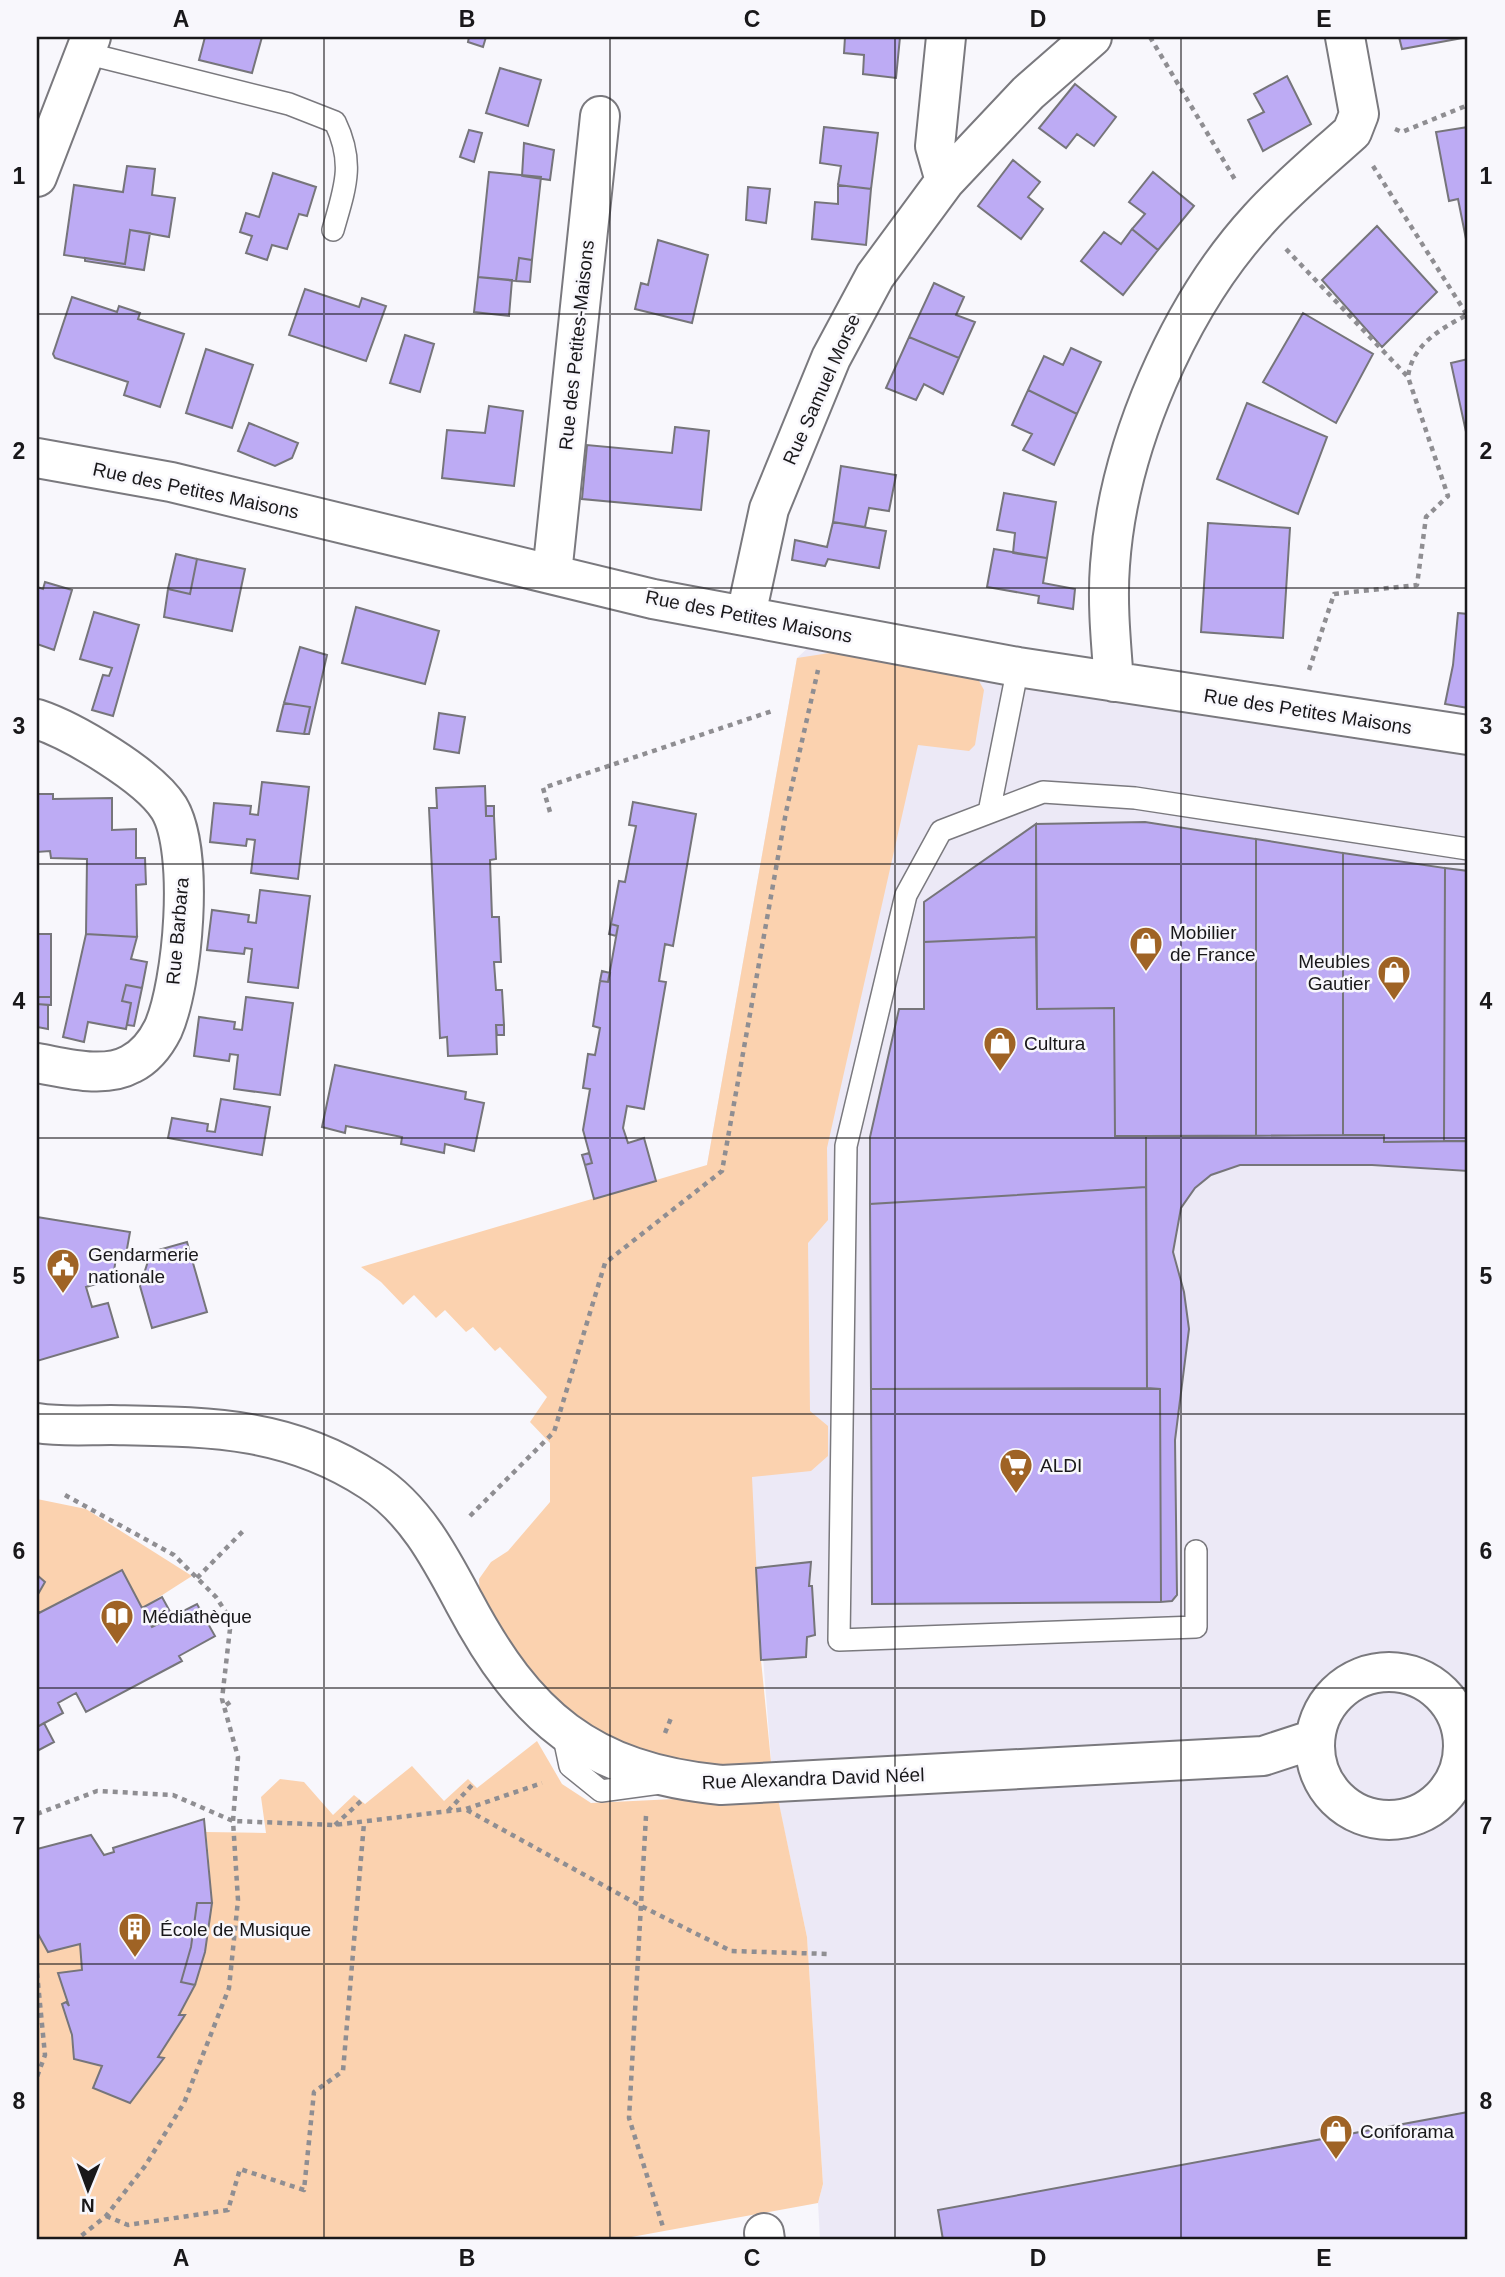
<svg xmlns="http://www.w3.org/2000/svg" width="1505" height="2277" viewBox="0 0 1505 2277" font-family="Arial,sans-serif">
<rect width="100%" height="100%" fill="#f8f7fc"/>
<path fill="#ece9f6" d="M827,630l641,105v1505h-648l-2,-37 5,-19 -16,-247 -35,-165 -16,-204 -49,-403 90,-507z"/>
<path fill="#fbd2af" d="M836,652l134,24 9,5 5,9 -9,55 -6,6 -51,-6 -91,403 1,72 -20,23 2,168 18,15v30l-17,15 -59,6 9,183 11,112 -62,2 -98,-30 -49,-31 -47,-47 -36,-62 -1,-25 12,-17 17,-11 42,-49v-59l-20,-21 17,-25 -47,-50 -5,4 -22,-24 -7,5 -21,-22 -9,8 -22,-23 -11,10 -22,-23 -20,-15 346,-102 90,-507z
M37,1499l49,10 106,67 -50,32 -103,5 -2,-17 8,-14 -8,-7z
M537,1741l25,43 29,19 186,-9 30,143 16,247 -5,19 -203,37h-578v-308l11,20 32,-8 2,26 -24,3 11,33 -3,-3 8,55 28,8 -8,22 36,15 34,-44 -6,-2 27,-41 -6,-1c35,-58 35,-118 27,-183l60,1 -5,-36 19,-18 24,3 29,33 21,-20 11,9 47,-38 32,35 24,-22 9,9z"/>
<path fill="#bdabf4" stroke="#76757a" stroke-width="2" d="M205,37h57l-10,36 -53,-13z
M469,37h17l-3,10 -15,-5z
M845,37h55l-4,41 -33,-4 1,-19 -20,-2z
M1399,37h69l-66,12z
M500,68l41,12 -13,46 -42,-13z
M1287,76l24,48 -48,27 -15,-31 16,-8 -10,-18z
M1075,84l41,33 -22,29 -17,-12 -11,14 -27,-20z
M824,127l54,6 -7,56 -33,-4 3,-19 -21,-3z
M1468,127v122l-10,-50 -9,2 -13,-69z
M469,130l13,3 -8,29 -14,-5z
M524,143l30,7 -4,30 -28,-4z
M1013,160l27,22 -12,15 15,12 -22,30 -43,-33z
M127,166l28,3 -3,26 23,3 -6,39 -39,-7 -5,34 -61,-9 10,-70 49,7z
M489,172l52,5 -9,83 -13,-2 -3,23 -38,-4z
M1153,172l41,34 -36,44 -26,-21 13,-15 -16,-12z
M273,173l43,14 -9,29 -8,-2 -12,35 -15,-4 -5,15 -21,-7 6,-17 -12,-4 6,-19 13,4z
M838,185l33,4 -5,56 -54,-6 3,-37 23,2z
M748,187l22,2 -4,34 -20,-3z
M1377,226l60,66 -55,55 -60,-67z
M1132,229l26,21 -35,45 -42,-34 23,-29 17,12z
M130,230l20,3 -6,37 -59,-9v-3l40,6z
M658,240l50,15 -16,68 -57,-14 6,-26 7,2z
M519,258l13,2 -2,22 -14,-1z
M478,277l34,3 -3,36 -35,-4z
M934,283l30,14 -8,18 19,7 -16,36 -50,-21z
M305,289l54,18 3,-9 24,8 -20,55 -77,-26z
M72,297l45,15 2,-6 21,7 -2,6 46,15 -24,73 -36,-12 4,-13 -73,-24 -2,-4z
M1303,313l70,41 -37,69 -73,-41z
M405,335l29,9 -14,48 -30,-9z
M909,337l50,21 -16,36 -19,-10 -8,16 -30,-12z
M1071,348l30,14 -24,52 -49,-24 16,-34 19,9z
M206,349l47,16 -21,63 -46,-15z
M1468,359v82l-17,-78z
M1028,390l49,24 -23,51 -31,-15 9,-16 -20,-9z
M1247,403l80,34 -29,77 -81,-35z
M489,406l34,5 -9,75 -72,-8 5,-48 38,3z
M249,423l49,20 -6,15 -17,8 -37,-15z
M675,427l34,4 -8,79 -119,-11 5,-54 85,8z
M841,466l55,9 -7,36 -20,-3 -4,19 -32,-5z
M1004,493l52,9 -9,56 -34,-5 2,-20 -18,-3z
M833,522l53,9 -7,37 -51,-9 -3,7 -33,-6 3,-20 32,7z
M1208,523l82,5 -7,110 -82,-6z
M994,549l53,9 -4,25 32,6 -2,20 -35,-6 1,-7 -52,-9z
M176,554l21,5 -7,35 -22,-5z
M197,559l48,10 -13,62 -68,-14 4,-28 22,5z
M45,582l27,8 -18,60 -17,-6v-57l6,2z
M356,607l83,24 -14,53 -83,-21z
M94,612l45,13 -26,91 -21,-6 11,-35 6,1 3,-8 -32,-9z
M1458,613l10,1v94l-23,-4 8,-39z
M300,647l27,8 -18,79h-5l6,-27 -26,-4z
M284,703l26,4 -6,27 -27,-3z
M439,713l26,4 -6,36 -25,-4z
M262,782l47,5 -11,92 -47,-6 4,-33 -8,-1 -1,7 -36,-4 4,-39 37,3 -1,8 8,1z
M485,786l1,30h8l2,43 -6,1 2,57h7l2,45h-7l2,28h6l2,35h-8l1,29 -49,2 -1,-19 -7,1 -11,-230h8l-1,-20z
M37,794h16v5l59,-1v32l24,-1v29h9l1,26 -10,1 1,52 -51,-3 1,-75 -36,-1 -1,-7 -13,1z
M633,802l63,12 -23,132 -8,-2 -6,37 7,1 -22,127 -17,-3 -4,22 5,15 16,-5 12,43 -62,18 -9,-34 7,-2 -9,-33 7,-41 -7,-1 5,-34 7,1 5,-27 -7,-2 7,-45 8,1 10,-56 -7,-2 8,-43 6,1 11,-56 -7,-1z
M486,806h8v10h-8z
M1145,822l111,17v297h-141l-1,-128 -77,1 -1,-185z
M1036,824v113l-112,5v-40z
M1256,839l87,14v282l-87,1z
M1343,853l102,15 -1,273 -60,1v-7h-41z
M1445,868l23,3v270h-24z
M260,890l50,6 -12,92 -50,-6 4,-33 -7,-1 -1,6 -37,-4 5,-40 37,5 -1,7 8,1z
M611,924l7,2 -2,10 -7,-2z
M37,934h14v63h-14z
M86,934l51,3 -6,22 16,3 -5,26 -16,-3 -4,16 9,2 -5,26 -38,-7 -4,20 -21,-5z
M1036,937l1,72 77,-1 1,128h31v51l-276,17v-67l29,-128h25v-67z
M602,971l8,2 -2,9 -8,-1z
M126,985l16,3 -8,38 -7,-1 4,-22 -9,-2z
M37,997h14v8l-14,-1z
M246,997l47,6 -13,92 -46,-6 4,-34 -8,-1 -1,7 -35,-5 5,-39 36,5 -1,7 8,1z
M37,1004l11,1v24l-11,-2z
M496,1025h8v10h-7z
M335,1065l131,27 -1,7 19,4 -10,48 -29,-7 -1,9 -43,-9 1,-7 -56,-11 -1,7 -23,-6z
M221,1099l49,8 -8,48 -94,-17 4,-20 36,6 -1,7 8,1z
M1384,1135v7l84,-1v30l-96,-6h-132l-29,10 -16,13 -14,20 -8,44 11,40 5,37 -14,111 2,155 -5,6 -11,1 -1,-213 -13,-1 -1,-252z
M589,1153l3,10 -7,2 -3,-10z
M1146,1187l1,201 -276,1 -1,-185z
M37,1217l93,15 -5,28 -9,-3 -3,22 -27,8 6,20 16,-4 10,34 -81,24z
M187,1242l20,70 -55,16 -12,-42 11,-34z
M871,1389h289l1,213 -289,2z
M811,1562l-2,24h3l3,49 -8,2 -1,20 -45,3 -5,-92z
M122,1570l30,57 45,-23 18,32 -36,20 3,5 -96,51 -10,-19 -18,10 5,10 -26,14v-119l2,5z
M37,1575l8,7 -8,14z
M162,1597l11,20 -21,10 -10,-19z
M44,1723l10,19 -17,9v-24z
M204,1819l8,84h-15l-6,44 -10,35 14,3 -16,30h6l-27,42 6,1 -34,45 -37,-15 9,-22 -28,-7 -2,-24 -10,-31 4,-2 3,4 -11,-33 24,-3 -2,-26 -32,8 -11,-20v-83l54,-14 13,20 10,-3 -1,-4z
M197,1903h15l-7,49 -10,33 -14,-3 10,-35z
M1468,2112v128h-525l-5,-30z"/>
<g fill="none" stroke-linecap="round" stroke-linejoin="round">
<defs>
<path id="lane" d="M85,53l204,51 46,18c20,41 10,66 -2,108
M989,812l29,-145
M1196,1551v76l-357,13 7,-494 60,-251 35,-64 102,-39 92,6 333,51
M563,1733l7,33 31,25 59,-8"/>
<path id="street" d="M37,177l54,-140
M945,181l-10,-35 11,-109
M37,458l134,24 482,117 365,68 450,68
M552,574l48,-458
M746,615l23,-106 62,-151 44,-82 70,-95 83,-88 64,-56
M1114,682c-3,-39 -7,-79 -4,-117 8,-118 69,-259 149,-346 28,-31 62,-59 93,-87l7,-18 -14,-77
M37,719c36,12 112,57 132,89 26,43 14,176 -6,221 -7,14 -18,28 -32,35 -27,15 -65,4 -94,-1
M37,1423c24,4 49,2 74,2 96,2 176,1 260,56 44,28 69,76 93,121 61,115 124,170 257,183l542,-29 52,-17
M1315 1746a74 74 0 1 1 148 0a74 74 0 1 1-148 0Z
M764,2233l1,7"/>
</defs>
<use href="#lane" stroke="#7a797e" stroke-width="24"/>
<use href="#street" stroke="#7a797e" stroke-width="42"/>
<path stroke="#8f8e92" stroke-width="4.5" stroke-dasharray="5 5" stroke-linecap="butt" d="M1150,37l87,146
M1395,129l7,3 66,-27
M1373,166l94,149
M1286,249l122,128
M1309,670l25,-76 83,-9 9,-68 22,-21 -40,-119c4,-32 32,-48 59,-62
M550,812l-7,-24 232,-78
M65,1495l109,60 42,42 15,23 -9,79 16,58 -5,64 5,79 -9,88 -45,115 -39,63 -39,50 -30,24
M470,1516l84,-84 51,-169 117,-92 64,-359 32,-142
M197,1578l48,-49
M226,1705l7,-5
M665,1733l6,-15
M467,1810l172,95 92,46 98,3
M448,1811l25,-27
M37,1814l60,-23 76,4 60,26 101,4 132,-16 76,-26
M646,1816l-17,302 34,109
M335,1825l26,-24
M37,1973l8,82 -8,22
M106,2216l22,9 100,-15 12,-41 64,21 10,-98 29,-21 21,-248"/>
<use href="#lane" stroke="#fff" stroke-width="21"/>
<use href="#street" stroke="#fff" stroke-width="38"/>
</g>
<path fill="none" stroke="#19181a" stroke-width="2" stroke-opacity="0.55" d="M324,37v2203M610,37v2203M895,37v2203M1181,37v2203M37,314h1431M37,588h1431M37,864h1431M37,1138h1431M37,1414h1431M37,1688h1431M37,1964h1431"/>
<defs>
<symbol id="shop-pin" viewBox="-11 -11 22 30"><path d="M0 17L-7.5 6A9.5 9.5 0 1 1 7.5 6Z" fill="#9f6325" stroke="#f8f7fc"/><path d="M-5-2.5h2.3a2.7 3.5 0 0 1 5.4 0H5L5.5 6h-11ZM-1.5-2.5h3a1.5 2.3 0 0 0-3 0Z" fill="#fff"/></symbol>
<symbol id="civic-pin" viewBox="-11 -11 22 30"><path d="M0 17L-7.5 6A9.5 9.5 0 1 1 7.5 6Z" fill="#9f6325" stroke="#f8f7fc"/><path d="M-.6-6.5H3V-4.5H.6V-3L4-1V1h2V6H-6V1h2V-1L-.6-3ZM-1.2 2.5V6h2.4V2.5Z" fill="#fff"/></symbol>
<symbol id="supermarket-pin" viewBox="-11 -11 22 30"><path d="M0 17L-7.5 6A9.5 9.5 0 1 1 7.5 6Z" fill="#9f6325" stroke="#f8f7fc"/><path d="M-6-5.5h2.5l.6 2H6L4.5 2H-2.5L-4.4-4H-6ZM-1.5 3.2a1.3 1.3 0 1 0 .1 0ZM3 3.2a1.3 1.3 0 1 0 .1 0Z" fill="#fff"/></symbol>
<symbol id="library-pin" viewBox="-11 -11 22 30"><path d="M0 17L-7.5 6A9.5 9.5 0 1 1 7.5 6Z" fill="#9f6325" stroke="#f8f7fc"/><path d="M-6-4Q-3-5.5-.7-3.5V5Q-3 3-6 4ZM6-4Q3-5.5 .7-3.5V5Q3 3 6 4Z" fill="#fff"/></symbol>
<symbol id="building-pin" viewBox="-11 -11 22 30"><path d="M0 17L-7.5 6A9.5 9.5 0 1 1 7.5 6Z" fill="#9f6325" stroke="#f8f7fc"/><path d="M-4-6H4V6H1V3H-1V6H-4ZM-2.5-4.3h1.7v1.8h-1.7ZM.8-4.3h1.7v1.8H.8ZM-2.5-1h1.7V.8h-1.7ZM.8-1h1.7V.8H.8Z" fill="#fff"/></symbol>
</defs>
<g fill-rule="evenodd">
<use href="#shop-pin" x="1127" y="924" width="38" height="52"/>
<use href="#shop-pin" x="1375" y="953" width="38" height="52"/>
<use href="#shop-pin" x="981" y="1024" width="38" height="52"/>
<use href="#civic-pin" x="44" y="1246" width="38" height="52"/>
<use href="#supermarket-pin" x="997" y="1446" width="38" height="52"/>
<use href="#library-pin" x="98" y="1597" width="38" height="52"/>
<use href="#building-pin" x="116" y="1910" width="38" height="52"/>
<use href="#shop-pin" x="1317" y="2112" width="38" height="52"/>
</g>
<g text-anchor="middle" stroke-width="5" stroke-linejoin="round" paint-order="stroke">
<g font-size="19" fill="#19181a" stroke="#f8f7fc">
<text transform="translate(576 345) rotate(-84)" y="7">Rue des Petites-Maisons</text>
<text transform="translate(821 389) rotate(-66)" y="7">Rue Samuel Morse</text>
<text transform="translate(196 490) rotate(12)" y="7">Rue des Petites Maisons</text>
<text transform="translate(749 616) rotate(11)" y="7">Rue des Petites Maisons</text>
<text transform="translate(1308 711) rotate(9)" y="7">Rue des Petites Maisons</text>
<text transform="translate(177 931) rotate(-85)" y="7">Rue Barbara</text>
<text transform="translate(813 1778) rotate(-2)" y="7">Rue Alexandra David Néel</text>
</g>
<g font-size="19" fill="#19181a" stroke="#f8f7fc" text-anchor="start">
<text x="1170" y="939">Mobilier<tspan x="1170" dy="22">de France</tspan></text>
<text x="1370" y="968" text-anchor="end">Meubles<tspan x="1370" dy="22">Gautier</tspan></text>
<text x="1024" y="1050">Cultura</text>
<text x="88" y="1261">Gendarmerie<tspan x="88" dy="22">nationale</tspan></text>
<text x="1040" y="1472">ALDI</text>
<text x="142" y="1623">Médiathèque</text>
<text x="160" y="1936">École de Musique</text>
<text x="1360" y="2138">Conforama</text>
</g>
</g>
<rect width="1505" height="2277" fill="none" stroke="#f8f7fc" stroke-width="77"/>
<g transform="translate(88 2189) rotate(181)" stroke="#f8f7fc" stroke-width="5" paint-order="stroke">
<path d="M0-5L12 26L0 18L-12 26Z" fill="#19181a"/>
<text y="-10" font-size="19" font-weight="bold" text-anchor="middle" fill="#19181a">N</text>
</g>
<rect x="38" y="38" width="1428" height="2200" fill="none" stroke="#19181a" stroke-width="2.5"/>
<g font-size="23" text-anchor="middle" font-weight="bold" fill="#19181a">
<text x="181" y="27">A</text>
<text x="467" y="27">B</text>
<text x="752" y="27">C</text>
<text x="1038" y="27">D</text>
<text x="1324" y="27">E</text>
<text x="19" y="184">1</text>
<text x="1486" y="184">1</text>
<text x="19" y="459">2</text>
<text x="1486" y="459">2</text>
<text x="19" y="734">3</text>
<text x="1486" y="734">3</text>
<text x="19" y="1009">4</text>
<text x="1486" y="1009">4</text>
<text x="19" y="1284">5</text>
<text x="1486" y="1284">5</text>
<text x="19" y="1559">6</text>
<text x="1486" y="1559">6</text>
<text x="19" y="1834">7</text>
<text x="1486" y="1834">7</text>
<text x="19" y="2109">8</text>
<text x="1486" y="2109">8</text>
<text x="181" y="2266">A</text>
<text x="467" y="2266">B</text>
<text x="752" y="2266">C</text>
<text x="1038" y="2266">D</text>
<text x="1324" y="2266">E</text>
</g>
</svg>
